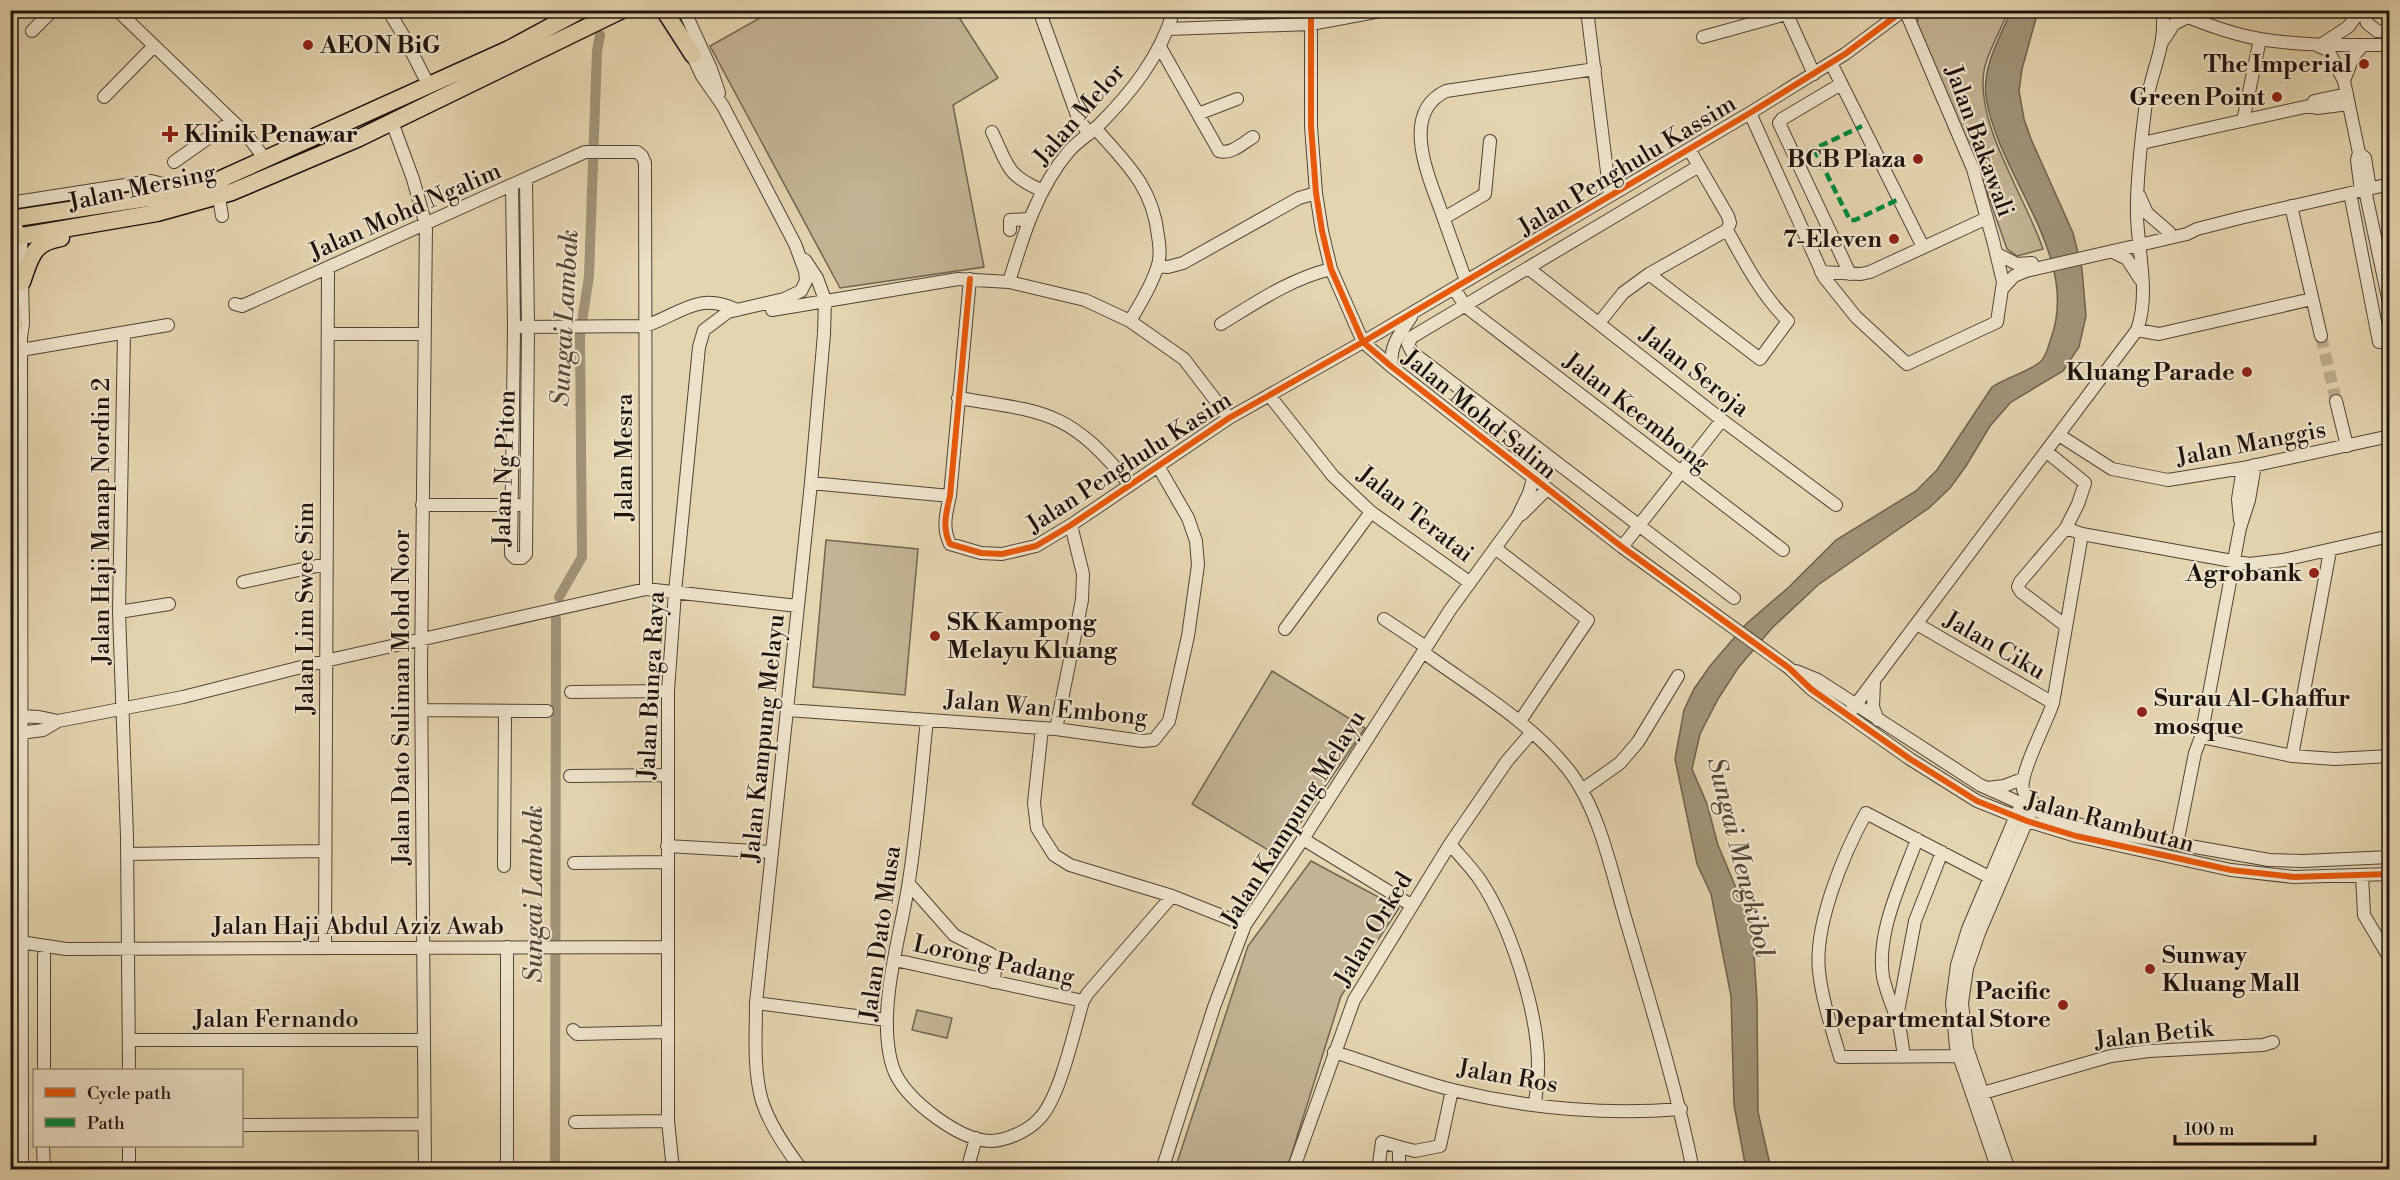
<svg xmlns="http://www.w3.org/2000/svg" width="2400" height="1180" viewBox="0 0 2400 1180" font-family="'Libre Bodoni',serif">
<rect width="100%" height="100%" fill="#e4d4af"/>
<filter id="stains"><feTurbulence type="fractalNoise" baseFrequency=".00333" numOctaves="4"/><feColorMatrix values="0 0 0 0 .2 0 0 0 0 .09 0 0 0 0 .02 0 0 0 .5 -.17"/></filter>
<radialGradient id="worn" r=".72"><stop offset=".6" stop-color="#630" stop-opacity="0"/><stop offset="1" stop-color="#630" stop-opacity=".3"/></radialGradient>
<path fill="#c3b394" stroke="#716451" stroke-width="1.5" d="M772,11h183l43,67 -45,27 31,162 -144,21 -130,-242z
M1919,11h89c-6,18 -21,41 -24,60 -9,53 42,127 59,178l-26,7 -10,-7 -27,-77 -63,-148z
M826,540l92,9 -13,146 -92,-8z
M1272,671l93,57 -87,128 -86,-52z
M1311,861l88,47 -58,88 -54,173h-112l73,-223z
M917,1010l35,8 -5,20 -35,-8z"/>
<path fill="#a19378" stroke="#6d604e" stroke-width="1.5" d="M2011,11h27l-16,58 -3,22 5,28 7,20 42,94 9,36 4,47 -7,31 -16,24 -52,31 -21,24 -24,40 -16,22 -21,20 -111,77 -46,43 -34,40 -20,31 -18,35 -8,35 15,35 11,41 21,50 14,45 4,60 1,112 13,57h-25l-12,-64 -3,-109 -20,-102 -14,-30 -22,-105 9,-49 10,-21 16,-23 36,-42 43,-37 47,-47 80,-49 21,-21 55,-83c15,-10 36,-15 48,-25 6,-5 8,-14 10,-21 33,-83 -52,-164 -64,-244 -4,-31 14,-59 25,-86z"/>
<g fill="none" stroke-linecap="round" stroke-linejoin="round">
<path stroke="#a19378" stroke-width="10" d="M559,597l23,-40 -2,-222 9,-59 8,-225 3,-16
M555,1170l1,-551"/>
<path stroke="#bdae8f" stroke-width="12" stroke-dasharray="12 6" stroke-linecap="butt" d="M2321,336l15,65"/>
<defs>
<path id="minor" d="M117,10l129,124 19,25
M388,10l15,25 26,51
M684,10l27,59 8,24
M1039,10l39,108 11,16
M1311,10v116l5,67 6,38 9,38 32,73 29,25 230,180 167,121 22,21 99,70 67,42 50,20 49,15 155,34 63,7 96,-3
M1587,10l23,186
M1785,10l29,64
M2171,10c28,12 59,24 89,29 42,7 86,6 130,6
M2363,10l4,13 10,8 13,1
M1168,29l143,-5 75,-14
M32,31l21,-21
M1703,37l83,-23
M2163,41l11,-17 14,-7
M2322,44l26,-17 13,-17
M2318,46l10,4 16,31 15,72 -2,7 4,31
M1160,47l59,104c12,4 24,-8 34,-14
M1831,63l92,184
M2344,81l9,-24 10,-12
M1841,84l-59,35 -3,4 71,151
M104,97l50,-51
M2314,101l33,-7
M1750,113l74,164 32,40 51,47 90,-42 6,-40 -10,-42 -20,-71 -68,-159
M1198,114l39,-15
M2243,121l17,-82
M392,122l21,57 13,46 -5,444 4,501
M1095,128c31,35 58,59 63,108 2,11 3,22 -1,32 -6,19 -17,36 -27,53
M992,132c16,33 14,43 49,58
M2142,143l167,-37 8,2 32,-4
M2360,154l5,4 5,31
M174,162l58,-41
M1699,166l-287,171 -4,7 4,8 322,246
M512,186l2,141 -3,227 4,4h7l4,-4 2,-227 -2,-148
M2365,190l25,117
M2350,193l29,149 11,-1
M2139,195l8,18 22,19
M219,197l3,19
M10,203l141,-22 32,8
M2291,206l30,130
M1444,218l41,-24 5,-53
M11,219l10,17 2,88 -2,13 1,833
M1010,230v-10l19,-1
M2113,252l14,7 13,20
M1997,254l20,10 15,-1
M1158,266l10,1 15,-4 116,-65 17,-5
M1528,268l194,152 114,85
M1821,272l40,2 9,-2 117,-54
M1649,274l111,85 28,-38c-27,-27 -43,-58 -61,-91
M10,276l3,35
M970,279l-20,217c-4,17 -8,32 0,48l31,9 21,1 34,-8 35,-21 158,-107 134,-76 387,-229 95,-59 59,-44
M1466,281c-8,-23 -17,-47 -25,-70 -13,-36 -41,-98 5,-120l149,-22
M1009,282c14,-46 28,-93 60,-131 8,-9 19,-16 28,-24 34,-34 63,-70 77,-117
M1454,288l11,18 318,244
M2003,288l11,-12 12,-5 161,-37 10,-5 43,-11 150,-34
M235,304l7,2 343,-154h52l5,4 3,7 1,426
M772,310l186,-31 51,3 76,18 45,21 54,38 45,59
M1599,323l24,-30 26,-19 78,-44 3,-7 -2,-7 -39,-67
M1221,324c36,-22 69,-45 110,-55
M521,327l124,-1c36,-12 53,-35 92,-16
M2137,330l22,4 153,-35
M124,333l-5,279 8,225 2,233
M328,334h96
M21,350l147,-25
M1392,367c-3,-22 8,-33 19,-50
M1269,395l64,81 38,36 98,70
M958,398c89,14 112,13 172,87
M2336,401l11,45
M2059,435l53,34 56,11 75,-12 147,-32
M2047,452l38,31 -7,21 -12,24
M811,483l139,13
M422,505h97
M1522,514l24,-24
M2240,520l-2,-21 5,-31
M1622,547l100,-127
M1495,548l93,72 -68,101
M243,582l83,-18
M119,612l50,-8
M1384,619l42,28
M1917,624l136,79
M2066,626l-45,-34 -3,-5 2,-5 46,-54 16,6 167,30 34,-4 107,-24
M1285,629l86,-117
M1423,652c49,36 105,68 144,116 33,41 45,106 60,156 24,82 49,162 66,246
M1796,671l22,9 162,105 69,31 50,14 170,30 34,1 87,-4
M1874,682l-1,25 5,13
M571,692l97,-1
M421,710l126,1
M787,710l269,19 86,12 12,-1 15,-19 19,-85 10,-71 -2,-24 -8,-23 -30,-52
M1848,715l289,-385c13,-36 1,-77 0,-114 -1,-32 4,-74 8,-106 4,-34 23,-65 17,-100
M20,716l19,1 19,4
M927,720c-6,55 -10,112 -19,167 -8,49 -26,108 -20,157 1,9 4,23 8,31 14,27 63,65 94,66 16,0 38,-10 49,-22 21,-21 35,-88 44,-118l5,-8 84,-97
M1042,728l-8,75 3,25 17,27 16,10 102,31 73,29
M1056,729l26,-129 1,-26 -12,-49
M20,733l23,-3 15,-9 125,-24 142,-36 321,-72 152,17
M2201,737l91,19 43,3 55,-3
M2292,756l38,-205
M570,776l97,-1
M1987,788l17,-2 18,-7
M1582,790l38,-27 18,-21 40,-66
M2042,810c-6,-6 -17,-12 -19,-21 -4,-15 24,-67 30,-86l29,-169
M1303,839l108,66
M1450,844c10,12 21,23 30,36 30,45 59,133 58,188 0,12 -2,25 -3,37
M2177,844l18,-91 6,-16 39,-209 9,-28 6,-35
M667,846l105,6
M127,854l198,-3
M574,863l93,-1
M504,866l1,-155
M2362,875l2,40 26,44
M909,884l45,51 37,19 6,7 -4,21
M20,942l46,7 601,-2
M325,947l3,-679
M507,947v223
M44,955v115
M895,960l188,41
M756,1003l131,17
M1897,1017l18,-96 27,-69
M573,1030l4,4 90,-2
M129,1040h294
M1334,1052c39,12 79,28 119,38 73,18 152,25 228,19
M1970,1056l-130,1c-8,-28 -18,-57 -21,-86 -5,-47 25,-118 47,-158l123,64
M1904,1057c-2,-13 -3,-29 -8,-41 -5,-13 -10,-25 -13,-39 -7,-45 19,-96 34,-138
M1976,1095l135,-39 38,-5 114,-6 10,-3
M575,1122l93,-1
M242,1125l182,-1
M43,1146l1,24
M129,1146v24
M673,1170l-5,-49v-430l7,-99 24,-245 5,-17 24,-18 56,-13 17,-8 5,-10 -1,-10 -10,-27 -72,-138 -21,-30 -12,-26
M802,1170c-16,-21 -32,-44 -40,-69 -9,-32 -6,-66 -6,-98l55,-520 13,-149 1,-34 -8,-22 -12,-18
M967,1170l9,-32
M1162,1170l52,-163 31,-82 58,-86 147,-229 67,-92 12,-25 4,-14
M1293,1170l61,-170 96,-156 57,-83 25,-29
M1378,1170l4,-28 17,5
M1399,1170v-23l16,4 25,-5 12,-56
M1998,1170l-42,-123 -4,-44 5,-38 11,-36 50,-118
M2009,1170l-42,-122 -5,-45 5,-35 12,-35 50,-117"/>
<path id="highway" d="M664,10l29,45
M10,219l158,-24 44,-12 297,-134 72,-39
M10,238l147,-25 75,-21 125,-53 265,-129
M22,282c9,-25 10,-39 39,-44
M10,303l5,21"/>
</defs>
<use href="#minor" stroke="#504436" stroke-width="14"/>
<use href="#highway" stroke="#1f140e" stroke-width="19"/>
<use href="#minor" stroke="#ede3cb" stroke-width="12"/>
<use href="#highway" stroke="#e4d4af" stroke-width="16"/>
<path stroke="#00873e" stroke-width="4.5" stroke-dasharray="9 4.5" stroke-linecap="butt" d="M1814,149l36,71h5l44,-21
M1795,158l67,-32"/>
<defs>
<path id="cycleway" d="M1311,10v116l5,67 6,38 9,38 32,73 29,25 230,180 167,121 22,21 99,70 67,42 50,20 49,15 155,34 63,7 96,-3
M970,279l-20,217c-4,17 -8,32 0,48l31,9 21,1 34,-8 35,-21 158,-107 134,-76 387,-229 95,-59 59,-44"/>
</defs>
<use href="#cycleway" stroke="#ede3cb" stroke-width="10"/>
<use href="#cycleway" stroke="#e8590c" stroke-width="6"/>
</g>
<g fill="#8f2418" stroke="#ede3cb" stroke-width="2">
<circle cx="308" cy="45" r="6"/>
<circle cx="2364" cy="64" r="6"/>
<circle cx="2277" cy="97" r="6"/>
<path d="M167 125h6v6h6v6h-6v6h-6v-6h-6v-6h6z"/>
<circle cx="1918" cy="159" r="6"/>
<circle cx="1894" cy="239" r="6"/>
<circle cx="2247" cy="372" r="6"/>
<circle cx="2314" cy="573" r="6"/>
<circle cx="935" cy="636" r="6"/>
<circle cx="2142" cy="712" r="6"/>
<circle cx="2150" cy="969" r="6"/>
<circle cx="2063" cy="1005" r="6"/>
</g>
<g text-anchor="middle" stroke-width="4.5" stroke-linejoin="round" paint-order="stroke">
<g font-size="24" font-weight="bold" fill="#1f140e" stroke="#ede3cb" text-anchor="end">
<text x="320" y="53" text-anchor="start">AEON BiG</text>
<text x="2352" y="72">The Imperial</text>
<text x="2265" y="105">Green Point</text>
<text x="184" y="142" text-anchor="start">Klinik Penawar</text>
<text x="1906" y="167">BCB Plaza</text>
<text x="1882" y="247">7-Eleven</text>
<text x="2235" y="380">Kluang Parade</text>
<text x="2302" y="581">Agrobank</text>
<text x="947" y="630" text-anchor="start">SK Kampong<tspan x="947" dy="28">Melayu Kluang</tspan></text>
<text x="2154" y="706" text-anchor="start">Surau Al-Ghaffur<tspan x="2154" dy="28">mosque</tspan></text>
<text x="2162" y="963" text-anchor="start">Sunway<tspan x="2162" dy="28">Kluang Mall</tspan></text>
<text x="2051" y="999">Pacific<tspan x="2051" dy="28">Departmental Store</tspan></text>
</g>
<g font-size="24" fill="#1f140e" stroke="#ede3cb">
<text transform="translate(1079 114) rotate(-49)" y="8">Jalan Melor</text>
<text transform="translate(1980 141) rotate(70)" y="8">Jalan Bakawali</text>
<text transform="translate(1627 165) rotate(-31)" y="8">Jalan Penghulu Kassim</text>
<text transform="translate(142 187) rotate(-12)" y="8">Jalan Mersing</text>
<text transform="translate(405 211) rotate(-24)" y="8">Jalan Mohd Ngalim</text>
<text transform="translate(1695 371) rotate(38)" y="8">Jalan Seroja</text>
<text transform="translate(1637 412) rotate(38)" y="8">Jalan Keembong</text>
<text transform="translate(1480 414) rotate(39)" y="8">Jalan Mohd Salim</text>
<text transform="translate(2251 443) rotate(-11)" y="8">Jalan Manggis</text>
<text transform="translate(624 457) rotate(-90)" y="8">Jalan Mesra</text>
<text transform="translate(1129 462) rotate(-33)" y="8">Jalan Penghulu Kasim</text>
<text transform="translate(504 468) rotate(-88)" y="8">Jalan Ng Piton</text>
<text transform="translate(1416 514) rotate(38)" y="8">Jalan Teratai</text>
<text transform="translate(101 521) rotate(-90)" y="8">Jalan Haji Manap Nordin 2</text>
<text transform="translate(305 608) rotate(-90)" y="8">Jalan Lim Swee Sim</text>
<text transform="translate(1995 645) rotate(30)" y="8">Jalan Ciku</text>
<text transform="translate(651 685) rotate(-87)" y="8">Jalan Bunga Raya</text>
<text transform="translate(401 697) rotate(-90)" y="8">Jalan Dato Suliman Mohd Noor</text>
<text transform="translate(1046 708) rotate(5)" y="8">Jalan Wan Embong</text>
<text transform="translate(763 738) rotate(-84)" y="8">Jalan Kampung Melayu</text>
<text transform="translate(1293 818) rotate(-58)" y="8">Jalan Kampung Melayu</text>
<text transform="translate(2110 822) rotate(15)" y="8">Jalan Rambutan</text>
<text x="358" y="934">Jalan Haji Abdul Aziz Awab</text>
<text transform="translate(1373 929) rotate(-59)" y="8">Jalan Orked</text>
<text transform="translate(880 933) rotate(-82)" y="8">Jalan Dato Musa</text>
<text transform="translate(994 960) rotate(12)" y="8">Lorong Padang</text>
<text x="276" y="1027">Jalan Fernando</text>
<text transform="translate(2154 1034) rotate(-6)" y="8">Jalan Betik</text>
<text transform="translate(1508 1076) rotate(10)" y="8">Jalan Ros</text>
</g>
<g font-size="26" font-style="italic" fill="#534738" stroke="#ede3cb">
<text transform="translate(564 318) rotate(-87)" y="9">Sungai Lambak</text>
<text transform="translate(1741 857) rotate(76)" y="9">Sungai Mengkibol</text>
<text transform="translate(533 894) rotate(-90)" y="9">Sungai Lambak</text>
</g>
</g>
<rect width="2400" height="1180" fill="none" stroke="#e4d4af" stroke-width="36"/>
<rect x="12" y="12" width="2376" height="1156" fill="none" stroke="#1f140e" stroke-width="3"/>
<rect x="18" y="18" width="2364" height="1144" fill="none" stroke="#1f140e" stroke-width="1.5"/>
<rect x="33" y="1069" width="210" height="78" fill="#ede3cb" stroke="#9b907f" stroke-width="1.5"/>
<rect x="45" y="1088" width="30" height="9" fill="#e8590c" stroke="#9b907f" stroke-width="1.5"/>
<text x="87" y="1099" font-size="18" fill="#1f140e">Cycle path</text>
<rect x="45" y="1118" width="30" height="9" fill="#00873e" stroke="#9b907f" stroke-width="1.5"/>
<text x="87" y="1129" font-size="18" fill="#1f140e">Path</text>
<path d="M2175 1135v9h140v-9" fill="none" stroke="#1f140e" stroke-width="3"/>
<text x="2184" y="1135" font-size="18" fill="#1f140e" stroke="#ede3cb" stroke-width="4.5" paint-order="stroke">100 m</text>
<rect width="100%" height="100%" filter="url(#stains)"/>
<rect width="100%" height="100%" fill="url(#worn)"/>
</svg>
